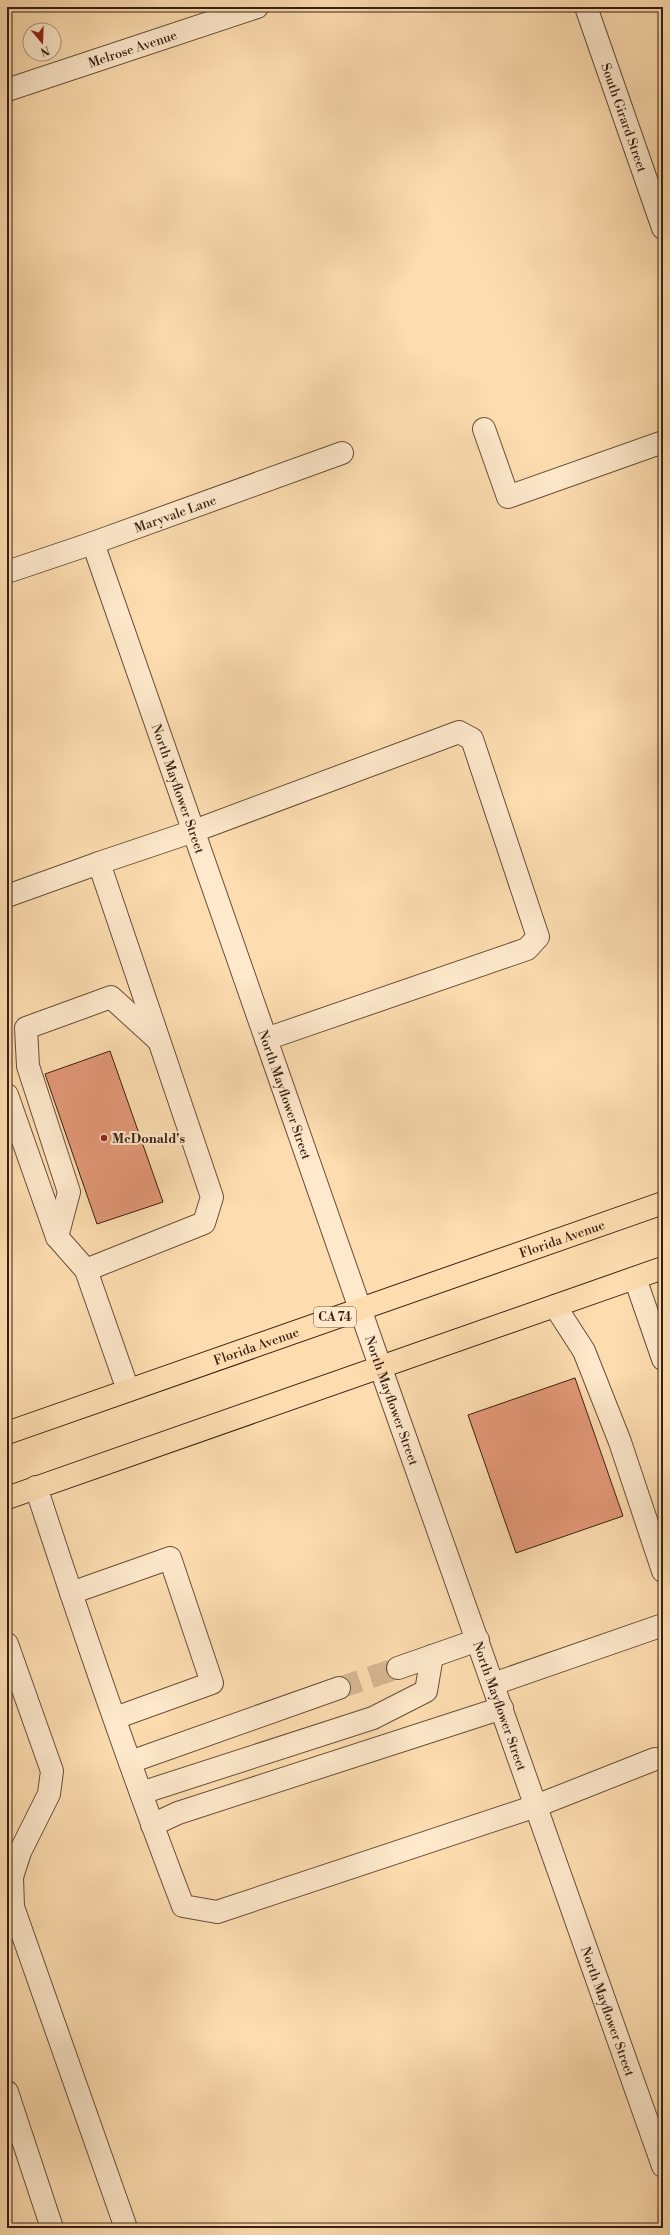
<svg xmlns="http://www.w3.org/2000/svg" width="670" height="2235" viewBox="0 0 670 2235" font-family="'Libre Bodoni',serif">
<rect width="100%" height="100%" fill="#fdddb0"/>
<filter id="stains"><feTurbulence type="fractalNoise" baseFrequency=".005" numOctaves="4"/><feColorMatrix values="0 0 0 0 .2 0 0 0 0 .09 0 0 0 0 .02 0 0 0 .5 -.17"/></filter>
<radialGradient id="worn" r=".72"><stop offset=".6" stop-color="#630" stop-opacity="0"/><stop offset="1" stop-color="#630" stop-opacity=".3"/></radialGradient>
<path fill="#e49877" stroke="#381e13" d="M110,1051l53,151 -66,22 -52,-150z
M575,1378l48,138 -107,37 -48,-138z"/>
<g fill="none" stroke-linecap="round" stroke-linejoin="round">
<path stroke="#d6b791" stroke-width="22" stroke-dasharray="22 11" stroke-linecap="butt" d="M339,1688l59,-20"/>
<defs>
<g id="minor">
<path id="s1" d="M586,7l77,221"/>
<path id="s2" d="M7,90l250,-83"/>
<path d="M484,429l24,68 155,-55"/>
<path id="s3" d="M93,543l287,823 283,800"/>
<path id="s4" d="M7,572l86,-29 249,-90"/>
<path d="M99,863l95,-32 265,-99 13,7 66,198 -11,12 -261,90"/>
<path d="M7,896l92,-33 113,334 -8,26 -118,47"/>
<path d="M7,1095l50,142 29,33 42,120"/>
<path d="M57,1237l12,-45 -41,-126 -2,-38 85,-31 47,43"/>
<path d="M635,1278l28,81"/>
<path d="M555,1306l29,45 36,91 43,129"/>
<path d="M36,1487c46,141 94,281 147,419l34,6 319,-106 119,-47"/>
<path d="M71,1593l99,-35 42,125 -97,35"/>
<path d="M7,1644l45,127 -3,23 -29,58 -8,25 1,30 113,321"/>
<path d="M398,1668l80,-28"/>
<path d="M493,1684l170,-59"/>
<path d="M130,1762l209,-74"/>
<path d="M141,1793l232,-75 53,-27 6,-35"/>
<path d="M152,1825l26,-12 324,-105"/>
<path d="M7,2092l45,136"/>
</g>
<g id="major">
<path id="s5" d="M7,1433l656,-230"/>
<path d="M7,1498l656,-230"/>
</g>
</defs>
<use href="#minor" stroke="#694e3a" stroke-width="24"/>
<use href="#major" stroke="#381e13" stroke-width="24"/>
<use href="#minor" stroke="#fee9cc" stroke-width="22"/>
<use href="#major" stroke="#fdddb0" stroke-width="22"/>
</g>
<circle fill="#8f2418" stroke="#fee9cc" stroke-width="1.5" cx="104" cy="1138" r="4"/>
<g text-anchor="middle" stroke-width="4" stroke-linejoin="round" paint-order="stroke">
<rect fill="#fee9cc" stroke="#735b4a" stroke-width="1" x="314" y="1307" width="42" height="20" rx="3"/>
<g font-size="12" font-weight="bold" fill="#381e13">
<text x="335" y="1321">CA 74</text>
</g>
<g font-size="13" fill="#381e13" stroke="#fee9cc">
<text dy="5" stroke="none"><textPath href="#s2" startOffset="132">Melrose Avenue</textPath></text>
<text dy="5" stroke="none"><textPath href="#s1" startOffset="117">South Girard Street</textPath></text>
<text dy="5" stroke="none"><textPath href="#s4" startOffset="178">Maryvale Lane</textPath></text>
<text dy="5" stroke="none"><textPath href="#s3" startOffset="260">North Mayflower Street</textPath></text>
<text dy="5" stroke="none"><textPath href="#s3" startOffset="584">North Mayflower Street</textPath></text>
<text dy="5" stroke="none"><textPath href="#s5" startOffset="588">Florida Avenue</textPath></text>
<text dy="5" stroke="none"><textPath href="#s5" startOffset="264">Florida Avenue</textPath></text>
<text dy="5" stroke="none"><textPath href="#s3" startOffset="908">North Mayflower Street</textPath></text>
<text dy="5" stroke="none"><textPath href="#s3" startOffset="1232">North Mayflower Street</textPath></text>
<text dy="5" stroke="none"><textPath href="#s3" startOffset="1556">North Mayflower Street</textPath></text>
</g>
<g font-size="13" font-weight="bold" fill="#381e13" stroke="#fee9cc" text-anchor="start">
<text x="112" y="1143">McDonald's</text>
</g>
</g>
<rect width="670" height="2235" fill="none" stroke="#fdddb0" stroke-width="24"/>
<rect x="8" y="8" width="654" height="2219" fill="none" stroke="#381e13" stroke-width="2"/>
<rect x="12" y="12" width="646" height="2211" fill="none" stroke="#381e13"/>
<g transform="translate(42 42) rotate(161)"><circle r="19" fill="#fee9cc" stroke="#af9882"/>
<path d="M0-3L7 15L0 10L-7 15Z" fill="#8f2418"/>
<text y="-6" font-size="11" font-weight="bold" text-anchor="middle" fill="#381e13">N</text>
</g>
<rect width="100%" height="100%" filter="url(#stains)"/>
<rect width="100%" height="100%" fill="url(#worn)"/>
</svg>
